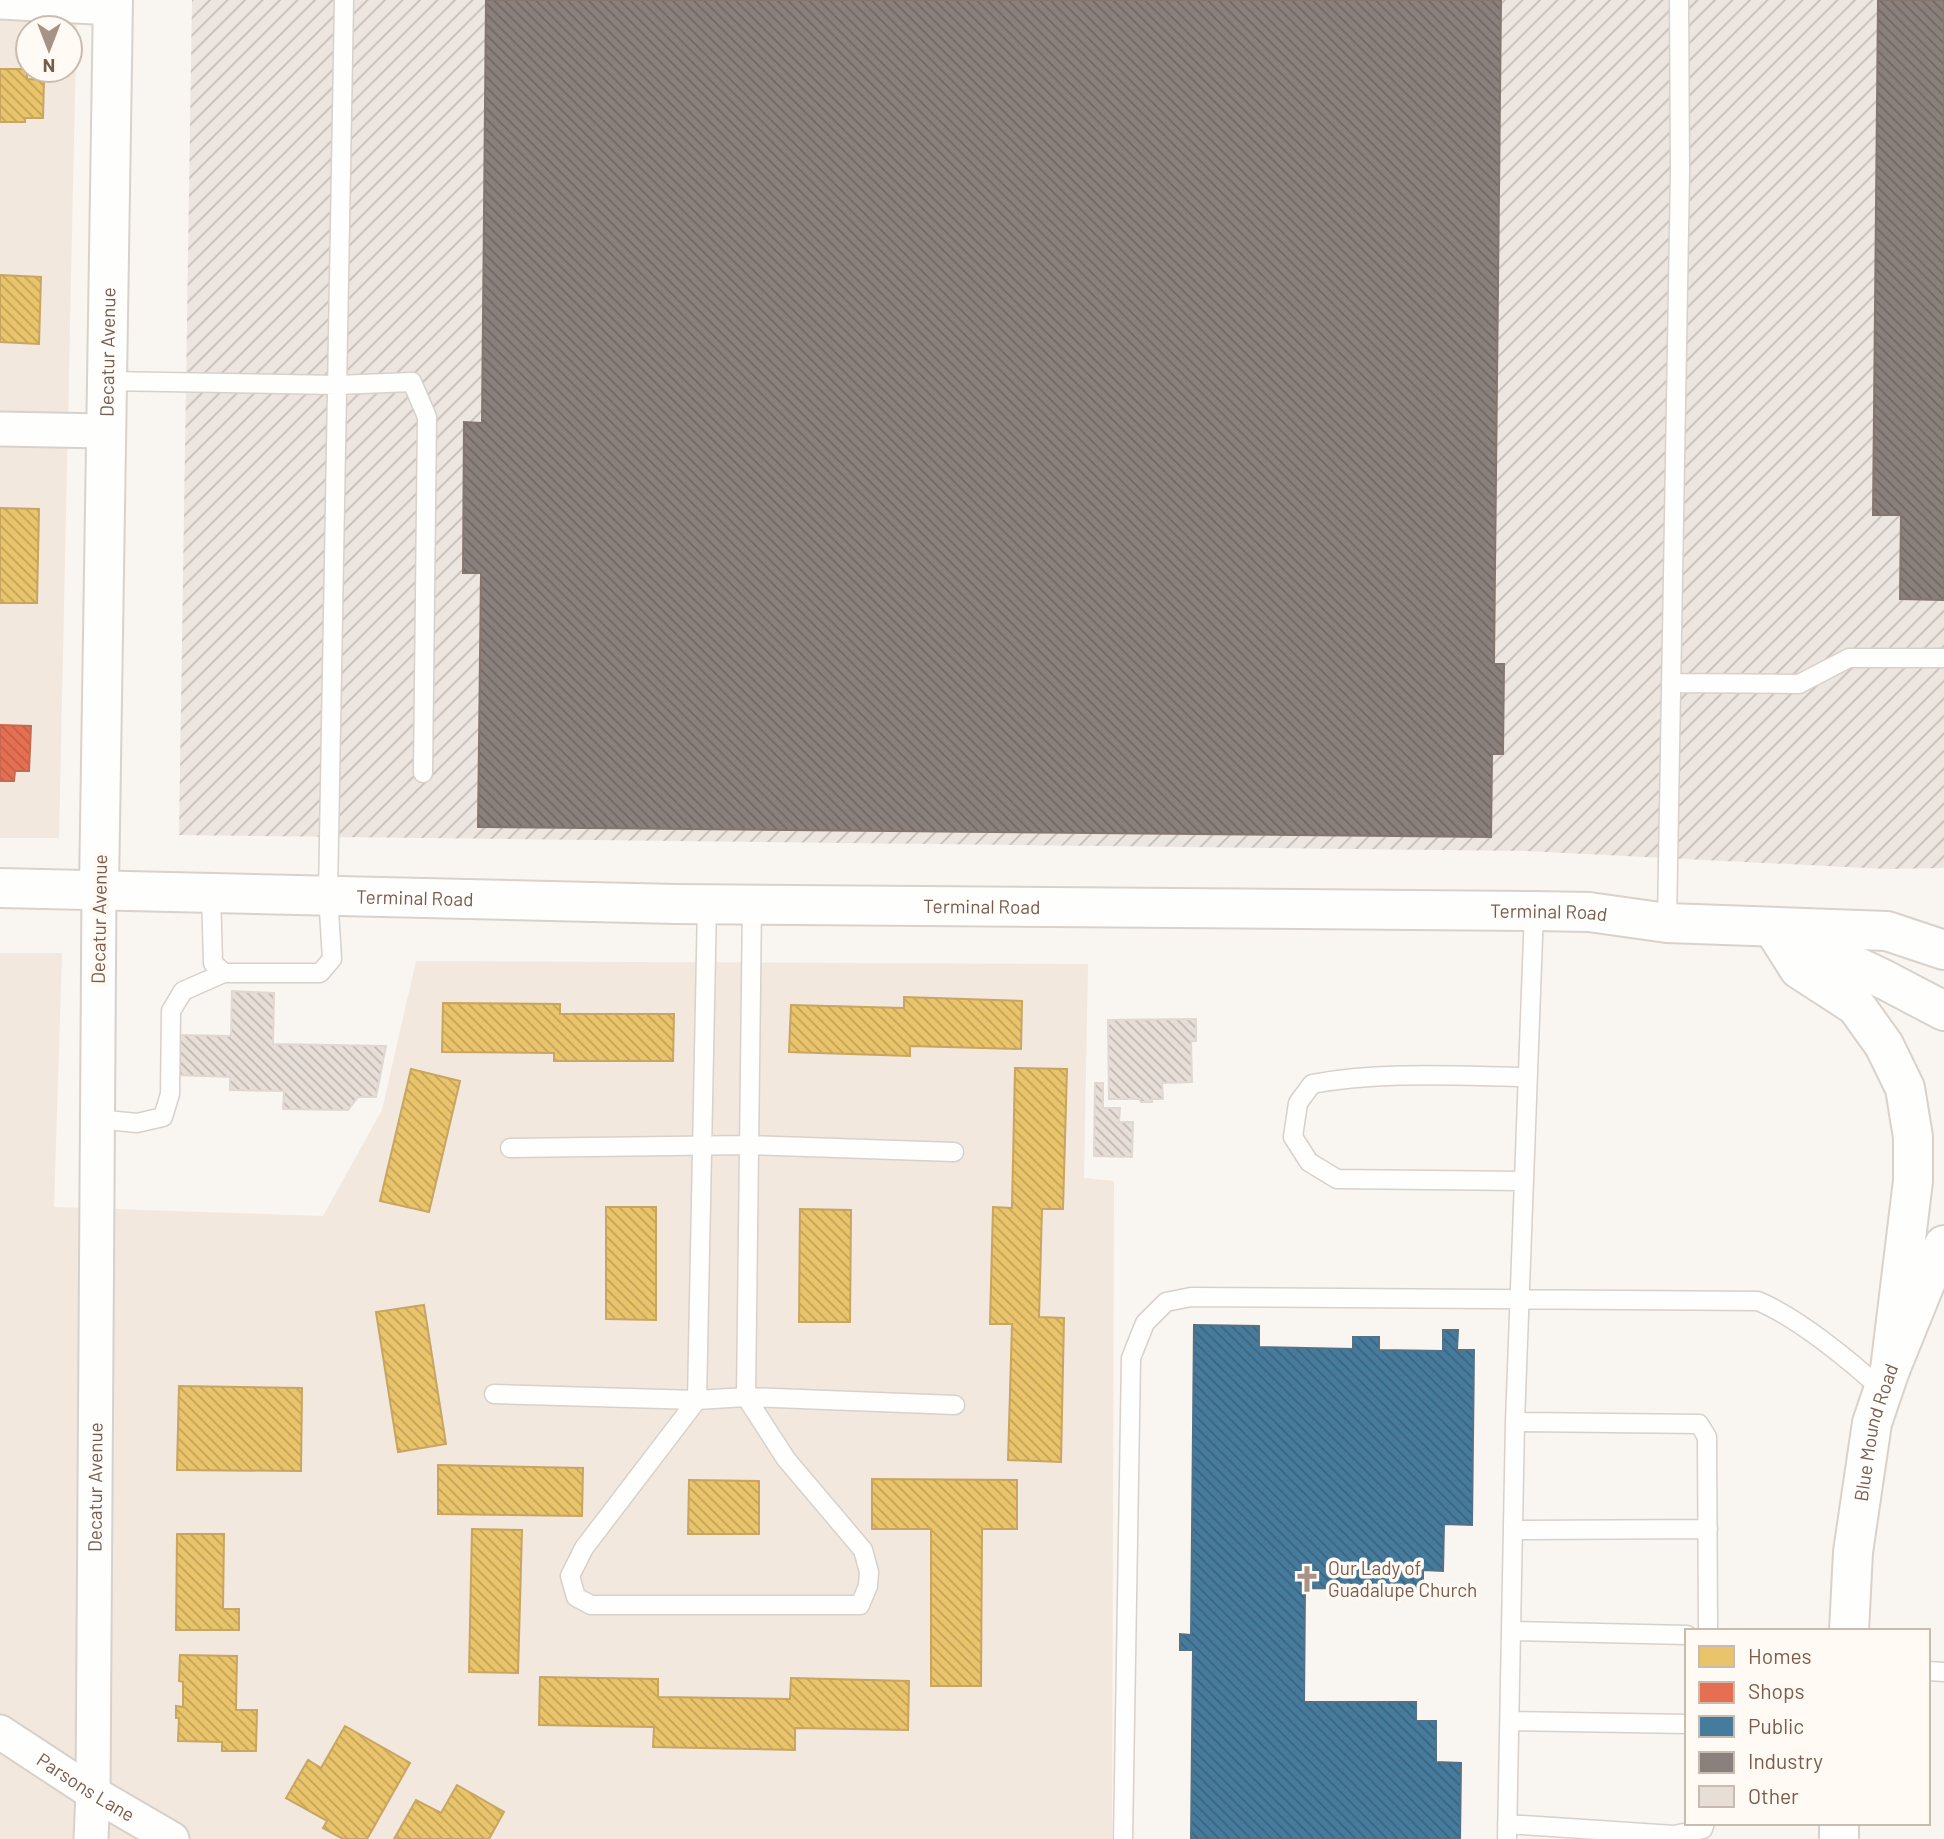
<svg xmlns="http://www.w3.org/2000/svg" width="1944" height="1839" viewBox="0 0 1944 1839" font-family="Barlow,sans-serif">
<defs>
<pattern id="industrial-furrows" width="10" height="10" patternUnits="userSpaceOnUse" patternTransform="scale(1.75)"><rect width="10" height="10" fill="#ede5e0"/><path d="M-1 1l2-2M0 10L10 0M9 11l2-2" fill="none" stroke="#c5bdb8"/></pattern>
<pattern id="homes-back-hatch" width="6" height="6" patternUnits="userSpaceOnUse" patternTransform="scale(1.75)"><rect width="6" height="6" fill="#e9c46a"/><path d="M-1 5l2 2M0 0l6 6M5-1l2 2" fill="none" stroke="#c2a259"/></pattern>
<pattern id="shops-back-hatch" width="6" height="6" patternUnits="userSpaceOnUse" patternTransform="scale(1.75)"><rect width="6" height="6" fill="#e76f51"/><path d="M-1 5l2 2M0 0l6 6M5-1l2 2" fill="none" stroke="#c05e45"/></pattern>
<pattern id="public-back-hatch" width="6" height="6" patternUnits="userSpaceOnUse" patternTransform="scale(1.75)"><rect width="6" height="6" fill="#457b9d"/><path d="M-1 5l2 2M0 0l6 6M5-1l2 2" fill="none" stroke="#3d637c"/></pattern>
<pattern id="industry-back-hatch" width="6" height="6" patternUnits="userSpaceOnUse" patternTransform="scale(1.75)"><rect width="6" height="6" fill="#8a817c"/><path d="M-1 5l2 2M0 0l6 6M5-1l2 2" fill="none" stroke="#716863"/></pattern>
<pattern id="building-back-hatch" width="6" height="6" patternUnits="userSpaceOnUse" patternTransform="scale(1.75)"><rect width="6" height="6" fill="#e6ded7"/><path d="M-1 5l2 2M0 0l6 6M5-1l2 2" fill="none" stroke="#bfb7b1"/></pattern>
</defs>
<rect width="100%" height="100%" fill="#f9f5f0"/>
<path fill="#f2e8de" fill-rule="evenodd" d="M0,0h77l-18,838h-59zM28,28h42v42h-42z
M0,953h62l-8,254 269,9 59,-106 34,-149 672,3 -4,214 30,3 -2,658h-1112z"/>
<path fill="url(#industrial-furrows)" d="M192,0h1752v868l-57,1 -361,-18 -1347,-16z"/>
<path fill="url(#homes-back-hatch)" stroke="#c8a561" stroke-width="2" d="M0,69h27v10l17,1 -1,38h-18v4h-25z
M0,275l41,2 -2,67 -39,-2z
M0,508l39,1 -2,94h-37z
M904,997l118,4 -1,48 -111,-3v10l-121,-4 2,-47 113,3z
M443,1003l117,1v10h114l-1,47h-119v-8l-112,-1z
M1015,1068l52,1 -4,140h-21l-3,108 25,1 -3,144 -53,-2 4,-136h-22l3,-117 19,1z
M411,1069l49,12 -31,131 -49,-11z
M606,1207h50v113l-50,-1z
M800,1209l51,1 -1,112h-51z
M424,1305l22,139 -48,8 -22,-140z
M179,1386l123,2 -1,83 -124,-1z
M438,1465l145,3 -1,48 -144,-2z
M872,1479l145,1v49h-35l-1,157h-50v-157h-59z
M689,1480l70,1v53h-71z
M472,1529l50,1 -4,143 -49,-1z
M177,1534h47l-1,75h16v21h-63z
M180,1655l57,1 -1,54h21l-1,41h-34v-9l-44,-1 1,-23h-3v-12l7,1v-25l-4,-1z
M540,1677l118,2v18l132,2 1,-21 118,3 -1,49 -113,-2v22l-142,-3 1,-20 -115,-2z
M345,1726l65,37 -43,76h-24l-20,-11 4,-7 -41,-23 22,-38 13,8z
M457,1785l47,27 -15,27h-95l22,-39 25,13z"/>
<path fill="url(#shops-back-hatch)" stroke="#c66950" stroke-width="2" d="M0,725l31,1 -2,45h-14l-1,10h-14z"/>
<path fill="url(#public-back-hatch)" stroke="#557285" stroke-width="2" d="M1194,1325l65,1v21l94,2v-12h26v13l64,1v-21h15l-1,20h17l-2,175 -28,-1 -1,47 -20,-1v19l-118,-1 -1,114h112v19h20v41l25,1 -1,76h-269l2,-189h-13v-16l11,1z"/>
<path fill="url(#industry-back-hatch)" stroke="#85766e" stroke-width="2" d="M486,0h1015l-7,664h10l-1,90h-11l-1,83 -1013,-10 3,-254h-18l1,-151 18,1z
M1878,0h66v600l-44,-1 1,-84h-28z"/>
<path fill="url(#building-back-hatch)" stroke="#e2d8d2" stroke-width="2" d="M232,991l42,2 -1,51 113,2 -10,51h-18l-10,13 -65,-1 1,-18 -54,-1v-13l-53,-2 1,-40 53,1z
M1196,1019v22h-5l1,41 -30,1 1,16h-11v3h-11l-1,-3h-31l-1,-79z
M1095,1083h8v25h17l-1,14h14l-1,35 -38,-1z"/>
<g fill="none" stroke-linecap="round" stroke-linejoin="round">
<defs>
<path id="service" d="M106,381l231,4 75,-3 15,35 -4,356
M1672,683l127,1 50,-26h95
M211,892l2,71 11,10h96l12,-14 -4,-64 16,-895
M707,904l-10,496 -113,148 -14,28 6,21 15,8h269l8,-19 1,-14 -6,-22 -77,-91 -40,-62 6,-493
M1667,923l13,-751 -1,-172
M97,1119l40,4 26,-6 7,-23 1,-83 12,-20 41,-18
M510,1148l240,-3 204,7
M1523,1181l-186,-2 -28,-17 -16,-25 5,-34 14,-19c70,-13 145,-8 215,-7
M494,1394l203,6 49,-3 209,8
M1515,1422l184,2 8,13 1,194
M1513,1530l195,-1
M1511,1631l176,4
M1928,1671l16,1
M1510,1721l177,3
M1507,1824l167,11 29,-6 2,-6
M1123,1839l8,-481 14,-35 21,-21 25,-5 567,4c40,17 93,60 125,90
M1507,1839l8,-417 19,-511"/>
<g id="minor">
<path d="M0,2l113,6"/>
<path d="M0,429l105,2"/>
<path id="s1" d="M0,1732l93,61 79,46"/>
<path id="s2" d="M91,1839l2,-46 6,-904"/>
</g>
<g id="secondary">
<path id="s3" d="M0,888l676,16 858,7 55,1 78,11 220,8 57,19"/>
<path id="s4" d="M99,889l14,-889"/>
<path d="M1773,928l26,41 57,37 28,39 21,43 8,49v44l-23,189"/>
<path d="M1788,934l97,46 59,31"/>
<path id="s5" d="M1849,1631l4,-79 19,-129 18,-53 43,-106 11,-19"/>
<path d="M1839,1839v-16"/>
</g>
</defs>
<use href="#service" stroke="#d7d1cb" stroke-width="21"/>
<use href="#minor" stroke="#d7d1cb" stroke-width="37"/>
<use href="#secondary" stroke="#d9d2cb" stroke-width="42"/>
<use href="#service" stroke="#fefefd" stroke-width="18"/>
<use href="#minor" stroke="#fefefd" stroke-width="33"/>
<use href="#secondary" stroke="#fefefd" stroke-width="38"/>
</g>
<defs>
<symbol id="church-bare" viewBox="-9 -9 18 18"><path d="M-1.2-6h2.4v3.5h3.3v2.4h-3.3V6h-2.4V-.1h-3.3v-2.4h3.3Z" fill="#a69286" stroke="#fffaf3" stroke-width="2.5" paint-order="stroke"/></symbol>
</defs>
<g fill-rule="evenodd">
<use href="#church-bare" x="1288" y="1560" width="38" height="38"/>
</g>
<g text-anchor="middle" stroke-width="7" stroke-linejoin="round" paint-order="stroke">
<g font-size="19" fill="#7a5c4d" stroke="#fffaf3">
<text dy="7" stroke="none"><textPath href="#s4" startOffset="537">Decatur Avenue</textPath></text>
<text dy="7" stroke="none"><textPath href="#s3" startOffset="415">Terminal Road</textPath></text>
<text dy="7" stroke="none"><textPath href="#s3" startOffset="982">Terminal Road</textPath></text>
<text dy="7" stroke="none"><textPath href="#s3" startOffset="1549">Terminal Road</textPath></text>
<text transform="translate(99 919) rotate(-89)" y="7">Decatur Avenue</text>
<text dy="7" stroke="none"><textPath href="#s5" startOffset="201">Blue Mound Road</textPath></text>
<text dy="7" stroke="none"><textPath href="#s2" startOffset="352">Decatur Avenue</textPath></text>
<text dy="7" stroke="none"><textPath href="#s1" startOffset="102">Parsons Lane</textPath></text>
</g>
<g font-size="19" fill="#7a5c4d" stroke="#fffaf3" text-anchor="start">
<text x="1328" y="1575">Our Lady of<tspan x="1328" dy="22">Guadalupe Church</tspan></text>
</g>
</g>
<rect x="1685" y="1629" width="245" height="196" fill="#fffaf3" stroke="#cabbb1" stroke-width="2"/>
<rect x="1699" y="1646" width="35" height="21" fill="#e9c46a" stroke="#cabbb1" stroke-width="2"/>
<text x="1748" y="1664" font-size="21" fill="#7a5c4d">Homes</text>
<rect x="1699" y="1682" width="35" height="21" fill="#e76f51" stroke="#cabbb1" stroke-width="2"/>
<text x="1748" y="1699" font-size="21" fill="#7a5c4d">Shops</text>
<rect x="1699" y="1716" width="35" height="21" fill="#457b9d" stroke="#cabbb1" stroke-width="2"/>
<text x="1748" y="1734" font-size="21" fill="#7a5c4d">Public</text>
<rect x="1699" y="1752" width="35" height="21" fill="#8a817c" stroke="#cabbb1" stroke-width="2"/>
<text x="1748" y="1769" font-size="21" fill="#7a5c4d">Industry</text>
<rect x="1699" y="1786" width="35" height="21" fill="#e6ded7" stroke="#cabbb1" stroke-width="2"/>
<text x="1748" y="1804" font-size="21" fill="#7a5c4d">Other</text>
<g transform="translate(49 49) rotate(180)"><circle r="33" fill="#fffaf3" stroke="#cabbb1" stroke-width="2"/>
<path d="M0-5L12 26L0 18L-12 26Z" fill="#a69286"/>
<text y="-10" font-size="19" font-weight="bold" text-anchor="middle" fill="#7a5c4d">N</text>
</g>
</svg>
